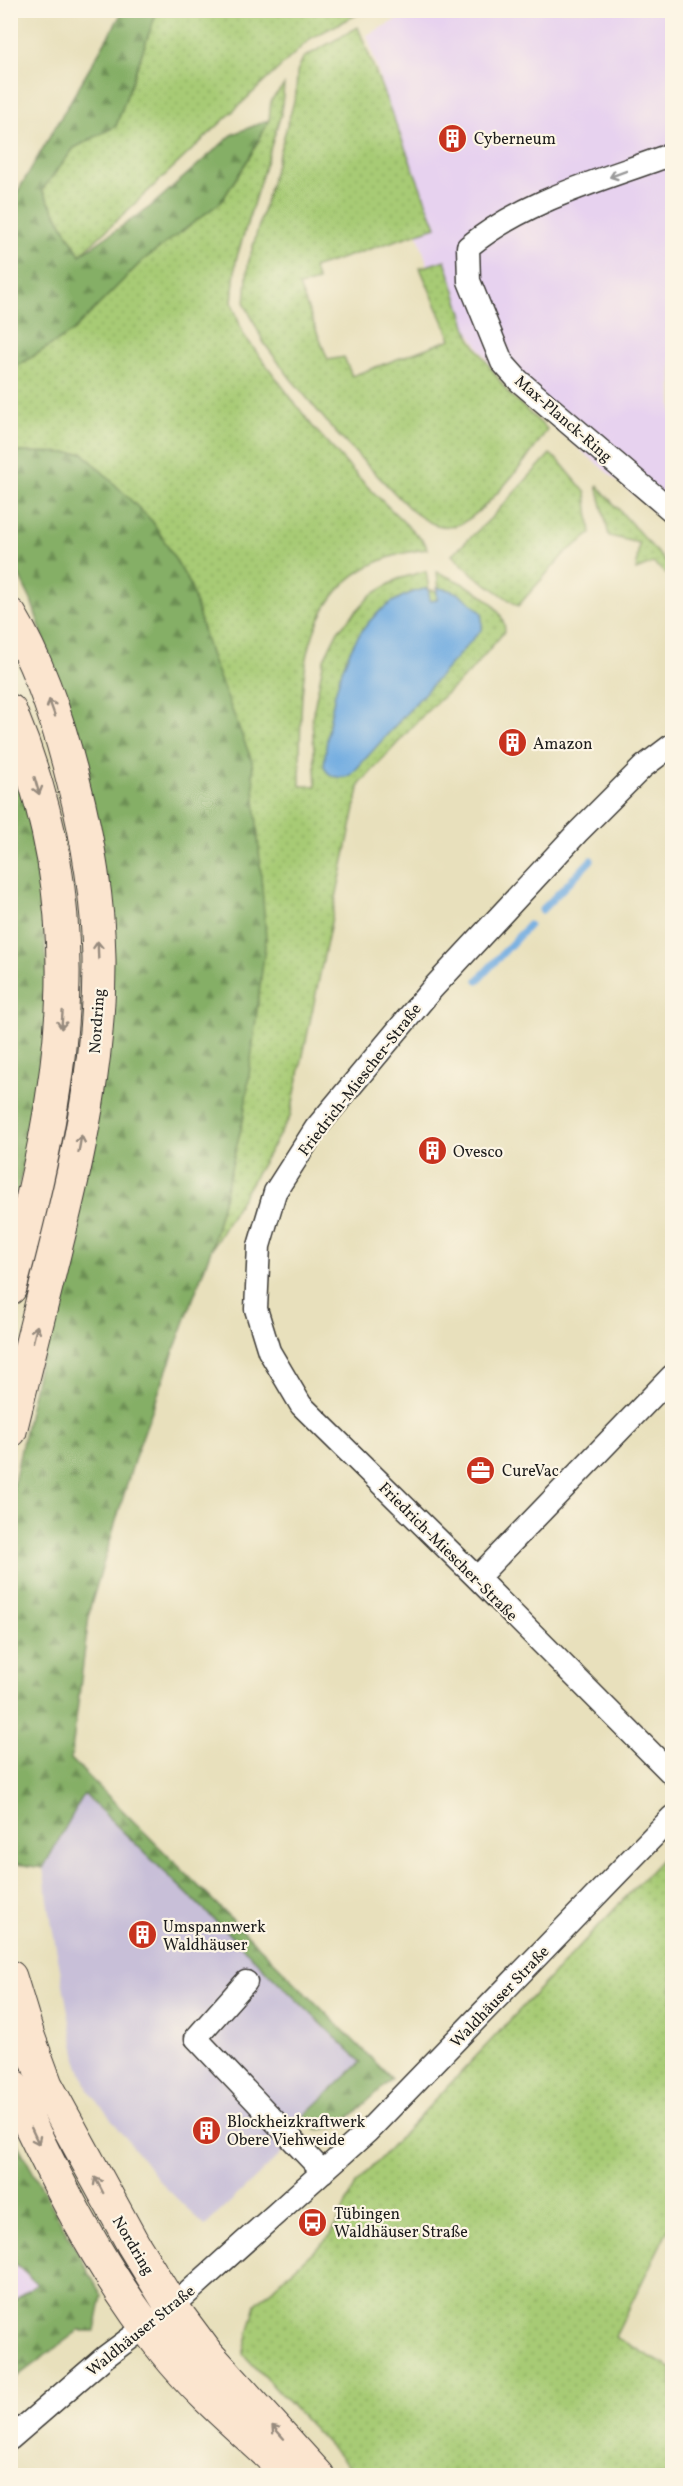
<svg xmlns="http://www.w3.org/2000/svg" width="683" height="2486" viewBox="0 0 683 2486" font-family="Vollkorn,serif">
<defs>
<pattern id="grass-dots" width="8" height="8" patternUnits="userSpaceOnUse" patternTransform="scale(1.5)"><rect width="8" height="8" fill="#a7cb74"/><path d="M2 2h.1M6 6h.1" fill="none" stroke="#8fae64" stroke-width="1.8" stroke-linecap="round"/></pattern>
<pattern id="forest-firs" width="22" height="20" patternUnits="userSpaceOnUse" patternTransform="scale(1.5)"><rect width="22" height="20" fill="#85af66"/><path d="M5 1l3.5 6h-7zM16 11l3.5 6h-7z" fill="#6c8e53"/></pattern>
</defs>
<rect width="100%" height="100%" fill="#fcf5e5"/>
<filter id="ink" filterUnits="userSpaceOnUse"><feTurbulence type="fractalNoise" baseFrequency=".0167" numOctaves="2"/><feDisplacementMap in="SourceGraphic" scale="12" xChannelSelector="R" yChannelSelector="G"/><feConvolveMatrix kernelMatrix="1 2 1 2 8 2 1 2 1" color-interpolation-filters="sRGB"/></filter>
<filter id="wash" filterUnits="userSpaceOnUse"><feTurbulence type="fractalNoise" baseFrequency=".008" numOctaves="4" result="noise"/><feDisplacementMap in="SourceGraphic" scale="24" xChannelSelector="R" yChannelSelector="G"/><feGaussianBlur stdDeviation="1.35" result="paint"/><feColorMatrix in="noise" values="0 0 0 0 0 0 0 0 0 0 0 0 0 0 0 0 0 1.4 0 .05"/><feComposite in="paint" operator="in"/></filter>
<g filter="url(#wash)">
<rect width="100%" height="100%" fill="#e8e0bc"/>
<path fill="#e7d2ef" d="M413,11h259v516l-114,-96 -67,-66 -60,-90 -16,-48 16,-9 -47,-126 -17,-57z
M10,2260l27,25 -26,18h-1z"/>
<path fill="#c8bfd8" d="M83,1794l279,268 -60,55 -11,27 -86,82 -44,-43 -73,-94 -11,-30 -24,-127 -10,-64z"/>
<path fill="url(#grass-dots)" stroke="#627448" stroke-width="1.5" d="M157,11h207l-53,27 -231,217 -38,-65 32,-42 42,-22z
M358,27l78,200 -123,41 5,13 -19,5 29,74 16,-3 8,19 99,-37 -31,-71 25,-8 25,78 39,56 38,35c-13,23 -67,92 -93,97 -17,3 -30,-6 -43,-16l-74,-76 -46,-55 -27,-36 -19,-39 3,-40 48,-170 1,-22 6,-14z
M284,85l-3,29 -45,146 -4,42 11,32 70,93 52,57 60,59 2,6c-135,17 -126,132 -127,237h16l-4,-68 12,-59 14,-28 33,-36 27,-16 28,-8 3,19 10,1 -2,-19c24,10 67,28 68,59l-36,42 -44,40 -65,71 -70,333 -79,133 33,-134 -34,-462 -20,-70 -107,-131 -72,-1v-82l61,-38 70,-71 79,-59 28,-44 20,-37 2,-21z
M550,454l10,8 26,31 5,41 -26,19 -47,53 -43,-30 -23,-21 38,-36z
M597,485l74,83 1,10 -19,-15 -17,7 3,-27 -30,-7z
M672,1848v373l-57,116 57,32v106h-315l-114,-121 13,-50 75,-69 25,-51z"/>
<path fill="url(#forest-firs)" stroke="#506641" stroke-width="1.5" d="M123,11h34l-41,115 -42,22 -32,42 38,65 70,-48 83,-73 36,-14 -20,38 -28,44 -79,59 -70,71 -61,38v-167z
M11,452l72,1 70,69 37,62 20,70 42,107 14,177 -22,178 -33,134 -75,204 -46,154 -19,151 321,320 -53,48 -22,3 -15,-12 59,-56 -277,-268 -41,74 -32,-5v-367l99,-464 -26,-271 -53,-161 -20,-41z
M11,751l9,23 19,89 10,138 -8,93 -30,125z
M10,2126l8,19 84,151 -7,35h-17l-67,50v-78l26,-19 -26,-24z"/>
<path fill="#71ace1" stroke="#46647e" stroke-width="1.5" d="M428,588l2,13 7,-1v-12c21,1 30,11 45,25v16l-131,146c-10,5 -24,2 -27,-9 7,-72 21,-161 104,-178z"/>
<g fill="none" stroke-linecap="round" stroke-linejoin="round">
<path stroke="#71ace1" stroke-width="7" d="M542,910l49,-50
M478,980l51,-55"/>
</g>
</g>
<g filter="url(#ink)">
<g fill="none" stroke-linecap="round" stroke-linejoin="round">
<defs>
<path id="street" d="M672,154c-69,26 -146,45 -204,93l1,34 33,81 17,19 153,130
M672,745l-29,22 -66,66 -145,156 -116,139 -41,64 -16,54 -3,63 13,42 32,54 176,173 195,196
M477,1578l195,-202
M246,1982l-50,56 127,134
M10,2439l95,-82 67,-50 195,-175 305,-315"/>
<path id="secondary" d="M10,615c30,50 49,108 63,165 15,58 25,119 26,179 1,99 -20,196 -44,291 -15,61 -30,121 -45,181
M10,711c85,206 55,370 0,577
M10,1977l18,59 18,49 87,159 39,63 35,47 111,122
M10,2083c44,93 90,188 155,268 36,45 82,82 124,122"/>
</defs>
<use href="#street" stroke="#3b3934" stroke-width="25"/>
<use href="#secondary" stroke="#3b3934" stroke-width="35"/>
<use href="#street" stroke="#fff" stroke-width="22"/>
<use href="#secondary" stroke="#fbe5cf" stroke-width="33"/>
</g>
<defs><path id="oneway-shaft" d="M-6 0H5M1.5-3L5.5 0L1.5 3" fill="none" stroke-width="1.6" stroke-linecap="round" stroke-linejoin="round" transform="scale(1.5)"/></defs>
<use stroke="#999" href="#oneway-shaft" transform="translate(618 174) rotate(160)"/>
<g stroke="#978b7e">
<use href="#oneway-shaft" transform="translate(52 708) rotate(-110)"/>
<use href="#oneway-shaft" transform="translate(37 786) rotate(74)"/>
<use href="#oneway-shaft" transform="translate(98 950) rotate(-92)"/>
<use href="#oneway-shaft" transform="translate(62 1020) rotate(94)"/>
<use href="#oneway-shaft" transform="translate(80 1144) rotate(-80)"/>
<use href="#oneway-shaft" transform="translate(35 1334) rotate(-76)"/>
<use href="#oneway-shaft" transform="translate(35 2136) rotate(65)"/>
<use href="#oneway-shaft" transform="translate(99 2185) rotate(-118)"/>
<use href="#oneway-shaft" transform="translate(278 2432) rotate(-132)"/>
</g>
</g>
<defs>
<symbol id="building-disc" viewBox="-11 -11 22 22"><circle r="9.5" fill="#c8321e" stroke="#fcf5e5"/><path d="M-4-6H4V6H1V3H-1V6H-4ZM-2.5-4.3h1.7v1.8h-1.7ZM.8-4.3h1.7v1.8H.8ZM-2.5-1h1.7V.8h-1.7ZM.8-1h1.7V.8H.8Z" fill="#fff"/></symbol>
<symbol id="office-disc" viewBox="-11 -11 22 22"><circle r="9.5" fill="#c8321e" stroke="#fcf5e5"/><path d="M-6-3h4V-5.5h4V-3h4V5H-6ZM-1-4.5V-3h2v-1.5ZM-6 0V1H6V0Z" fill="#fff"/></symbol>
<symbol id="bus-disc" viewBox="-11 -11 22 22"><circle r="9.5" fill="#c8321e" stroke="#fcf5e5"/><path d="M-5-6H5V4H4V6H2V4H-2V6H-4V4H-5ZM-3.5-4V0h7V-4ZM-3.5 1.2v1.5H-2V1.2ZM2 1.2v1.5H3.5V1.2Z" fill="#fff"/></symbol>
</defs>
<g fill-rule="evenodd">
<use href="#building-disc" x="436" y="122" width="33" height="33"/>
<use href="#building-disc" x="496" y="726" width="33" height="33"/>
<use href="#building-disc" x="416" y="1134" width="33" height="33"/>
<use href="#office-disc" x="464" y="1454" width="33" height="33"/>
<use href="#building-disc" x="126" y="1918" width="33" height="33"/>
<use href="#building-disc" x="190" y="2114" width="33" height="33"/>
<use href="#bus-disc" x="296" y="2206" width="33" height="33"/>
</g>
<g text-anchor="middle" stroke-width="4.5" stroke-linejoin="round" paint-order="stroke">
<g font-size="16" fill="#1c1c1c" stroke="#fcf5e5" text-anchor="start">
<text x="474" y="144">Cyberneum</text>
<text x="533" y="749">Amazon</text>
<text x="453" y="1157">Ovesco</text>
<text x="502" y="1476">CureVac</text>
<text x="163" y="1932">Umspannwerk<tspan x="163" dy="18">Waldhäuser</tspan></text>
<text x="227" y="2127">Blockheizkraftwerk<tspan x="227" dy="18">Obere Viehweide</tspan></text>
<text x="334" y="2219">Tübingen<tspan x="334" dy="18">Waldhäuser Straße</tspan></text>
</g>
<g font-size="16" fill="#1c1c1c" stroke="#fcf5e5">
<text transform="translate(564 418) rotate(41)" y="6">Max-Planck-Ring</text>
<text transform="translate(96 1021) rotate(-86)" y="6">Nordring</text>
<text transform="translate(359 1079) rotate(-52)" y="6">Friedrich-Miescher-Straße</text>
<text transform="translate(449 1551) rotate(45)" y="6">Friedrich-Miescher-Straße</text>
<text transform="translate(499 1996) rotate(-46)" y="6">Waldhäuser Straße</text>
<text transform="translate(134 2245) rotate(59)" y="6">Nordring</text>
<text transform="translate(140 2330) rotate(-39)" y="6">Waldhäuser Straße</text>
</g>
</g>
<rect width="683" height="2486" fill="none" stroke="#fcf5e5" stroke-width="36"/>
</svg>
